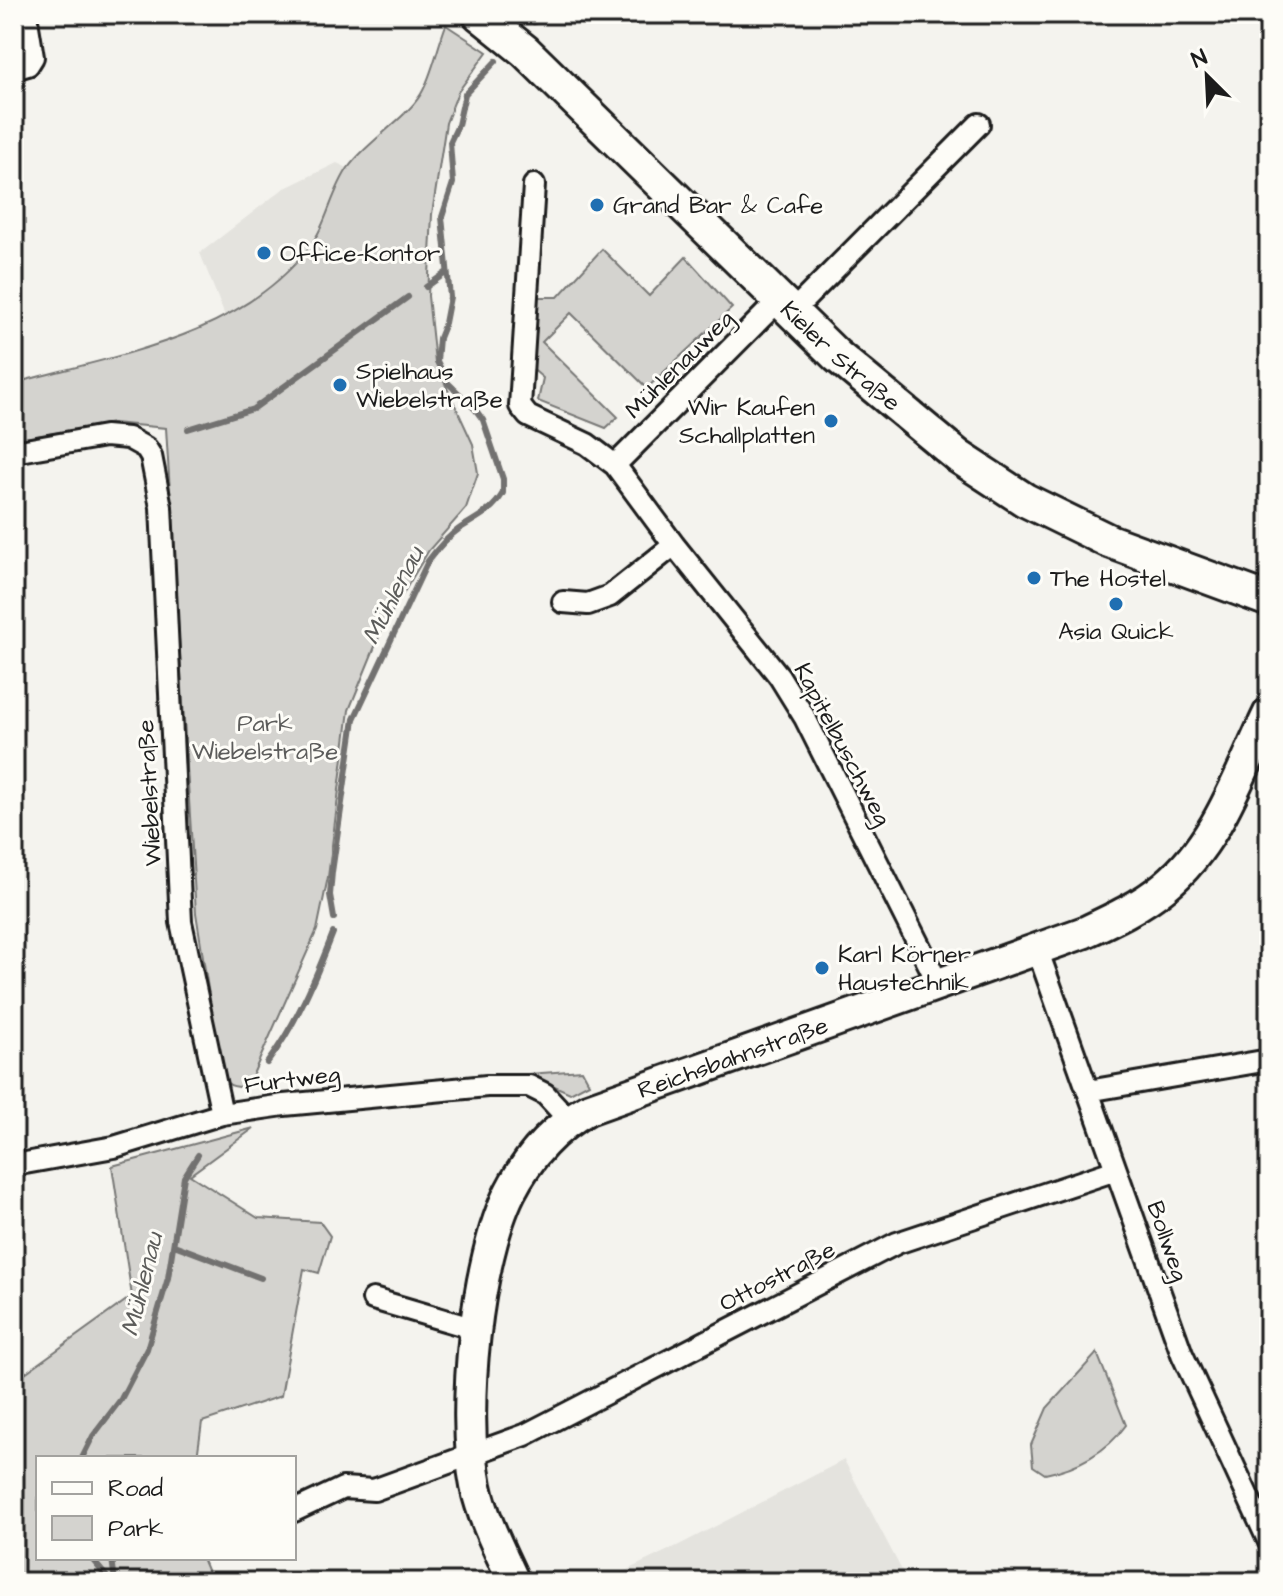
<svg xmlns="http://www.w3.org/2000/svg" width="1283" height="1596" viewBox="0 0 1283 1596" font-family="'Architects Daughter',sans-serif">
<rect width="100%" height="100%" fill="#f4f3ee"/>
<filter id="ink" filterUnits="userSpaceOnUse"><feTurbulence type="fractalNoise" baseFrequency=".0125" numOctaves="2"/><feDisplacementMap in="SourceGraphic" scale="16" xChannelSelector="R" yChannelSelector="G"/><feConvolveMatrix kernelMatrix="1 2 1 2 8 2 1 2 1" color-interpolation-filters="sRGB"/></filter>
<g filter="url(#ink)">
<path fill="#e4e3de" d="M337,163l11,5 -38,79 -16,20 -21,17 -32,24 -16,8 -25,-63 83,-64z
M844,1460l64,122h-306l77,-37z"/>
<path fill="#d4d3cf" stroke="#787876" stroke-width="2" d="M446,25l41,27 -29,40 -12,31 -14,91 -4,82 7,66 38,82 5,29 -12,35 -37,42 -46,77 -34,83 -21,167 -11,53 -67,151 -8,6c-13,0 -17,-4 -21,-16l-25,-158 -30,-485 -53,-5 -99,17v-57c102,-28 224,-45 294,-134 19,-24 23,-56 40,-81 17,-25 58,-49 73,-74 11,-18 17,-49 25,-69z
M602,249l47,47 37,-39 46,51 -85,80 -76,-75 -29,29 76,75 -12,11 -68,-27 5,-23 -14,-12 9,-69h20z
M582,1070l7,13 -19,10 -42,-19z
M254,1128l-64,47 68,43 62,4 10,14 -11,37 -15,-4 -23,127 -79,26 -5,36h-159v100h164l10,24h-198v-201l118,-85 -20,-130z
M1097,1353l29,72c-19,27 -49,43 -81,49l-12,-8 -2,-21 16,-37z"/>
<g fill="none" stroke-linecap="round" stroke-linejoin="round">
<path stroke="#72716f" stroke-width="6" d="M534,22l12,-8
M426,287l21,-15
M188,429l65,-20 155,-112
M334,918l-4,-23 2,-23 22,-153 74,-158c9,-12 18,-23 31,-32 17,-11 33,-17 44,-36v-14l-20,-59 -8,-11 -27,-26 -11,-22 2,-23 6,-15 5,-26 -8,-80 11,-34 -3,-41 8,-17 7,-31 31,-33
M267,1063c29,-38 49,-86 66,-130
M174,1245l87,33
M82,1458l11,-22 28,-37 26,-50 21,-71 16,-101 14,-22
M91,1558l20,24
M112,1558l3,24"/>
<defs>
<path id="street" d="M14,69l14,-4 5,-8 -7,-43
M534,185l-14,221 8,10 59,28 28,21 59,80 105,131 26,42 126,251 6,17
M791,313l188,-189
M14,452l91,-16 23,2 18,10 5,8 10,51 20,415 41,192
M615,465l164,-165
M563,602l25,2 22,-8 64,-51
M1037,949l145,405 87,188
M1088,1091l181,-31
M14,1165l100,-18 108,-33 62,-9 203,-19h42l16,8 24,26
M373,1299l102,30
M294,1511l49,-23 31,2 151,-55 372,-192 219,-73"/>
<g id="secondary">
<path id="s1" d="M514,1582c-14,-31 -31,-63 -38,-96 -15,-75 0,-226 34,-294 18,-35 44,-64 78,-83l497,-177c28,-13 56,-26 80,-46 53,-43 75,-114 104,-173"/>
</g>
<g id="primary">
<path id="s2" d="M479,14l46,37 312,305 122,101 66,43 84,41 160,59"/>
</g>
</defs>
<use href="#street" stroke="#1c1c1c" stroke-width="26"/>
<use href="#secondary" stroke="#1c1c1c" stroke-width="36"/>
<use href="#primary" stroke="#1c1c1c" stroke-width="38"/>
<use href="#street" stroke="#fdfcf7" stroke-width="20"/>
<use href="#secondary" stroke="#fdfcf7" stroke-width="30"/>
<use href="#primary" stroke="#fdfcf7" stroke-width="32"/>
</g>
</g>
<g fill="#1f6fb2" stroke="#fdfcf7" stroke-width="3">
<circle cx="597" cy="205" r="8"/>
<circle cx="264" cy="253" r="8"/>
<circle cx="340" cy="385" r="8"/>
<circle cx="831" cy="421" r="8"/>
<circle cx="1034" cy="578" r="8"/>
<circle cx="1116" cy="604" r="8"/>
<circle cx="822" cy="968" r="8"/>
</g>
<g text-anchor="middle" stroke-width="6" stroke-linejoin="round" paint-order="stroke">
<g font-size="24" fill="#1c1c1c" stroke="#fdfcf7" text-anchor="start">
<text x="613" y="213">Grand Bar &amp; Cafe</text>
<text x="280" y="261">Office-Kontor</text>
<text x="356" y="379">Spielhaus<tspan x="356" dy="28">Wiebelstraße</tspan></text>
<text x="815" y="415" text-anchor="end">Wir Kaufen<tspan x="815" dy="28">Schallplatten</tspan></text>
<text x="1050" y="586">The Hostel</text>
<text x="1116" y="639" text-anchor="middle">Asia Quick</text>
<text x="838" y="962">Karl Körner<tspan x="838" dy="28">Haustechnik</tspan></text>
</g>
<g font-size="24" fill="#1c1c1c" stroke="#fdfcf7">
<text dy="8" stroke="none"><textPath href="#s2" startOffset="498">Kieler Straße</textPath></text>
<text transform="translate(679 364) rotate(-45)" y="8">Mühlenauweg</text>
<text transform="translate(843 744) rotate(62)" y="8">Kapitelbuschweg</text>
<text transform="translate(149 793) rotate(-93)" y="8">Wiebelstraße</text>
<text dy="8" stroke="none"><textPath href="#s1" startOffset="672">Reichsbahnstraße</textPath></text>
<text transform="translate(292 1079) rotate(-7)" y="8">Furtweg</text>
<text transform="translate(1168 1241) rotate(71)" y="8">Bollweg</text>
<text transform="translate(777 1276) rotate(-27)" y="8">Ottostraße</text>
</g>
<g font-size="24" fill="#5c5c5b" stroke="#fdfcf7">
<text x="265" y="731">Park<tspan x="265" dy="28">Wiebelstraße</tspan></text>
</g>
<g font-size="26" font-style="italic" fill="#5c5c5a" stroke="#fdfcf7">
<text transform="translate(392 595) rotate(-63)" y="9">Mühlenau</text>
<text transform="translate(141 1284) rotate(-76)" y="9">Mühlenau</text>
</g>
</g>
<rect width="1283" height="1596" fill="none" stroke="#fdfcf7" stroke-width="48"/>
<rect x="24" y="24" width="1235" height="1548" fill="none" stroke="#1c1c1c" stroke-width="3" filter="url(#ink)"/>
<rect x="36" y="1456" width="260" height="104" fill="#fdfcf7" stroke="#a3a29f" stroke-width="2"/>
<rect x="52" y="1482" width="40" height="12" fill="#fdfcf7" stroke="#a3a29f" stroke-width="2"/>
<text x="108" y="1496" font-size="24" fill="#1c1c1c">Road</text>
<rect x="52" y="1516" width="40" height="24" fill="#d4d3cf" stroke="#a3a29f" stroke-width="2"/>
<text x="108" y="1536" font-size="24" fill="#1c1c1c">Park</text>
<g transform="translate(1207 76) rotate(336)" stroke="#fdfcf7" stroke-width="6" paint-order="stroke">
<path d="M0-6L14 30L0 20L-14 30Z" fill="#1c1c1c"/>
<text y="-12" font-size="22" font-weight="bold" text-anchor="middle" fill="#1c1c1c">N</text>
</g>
</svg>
